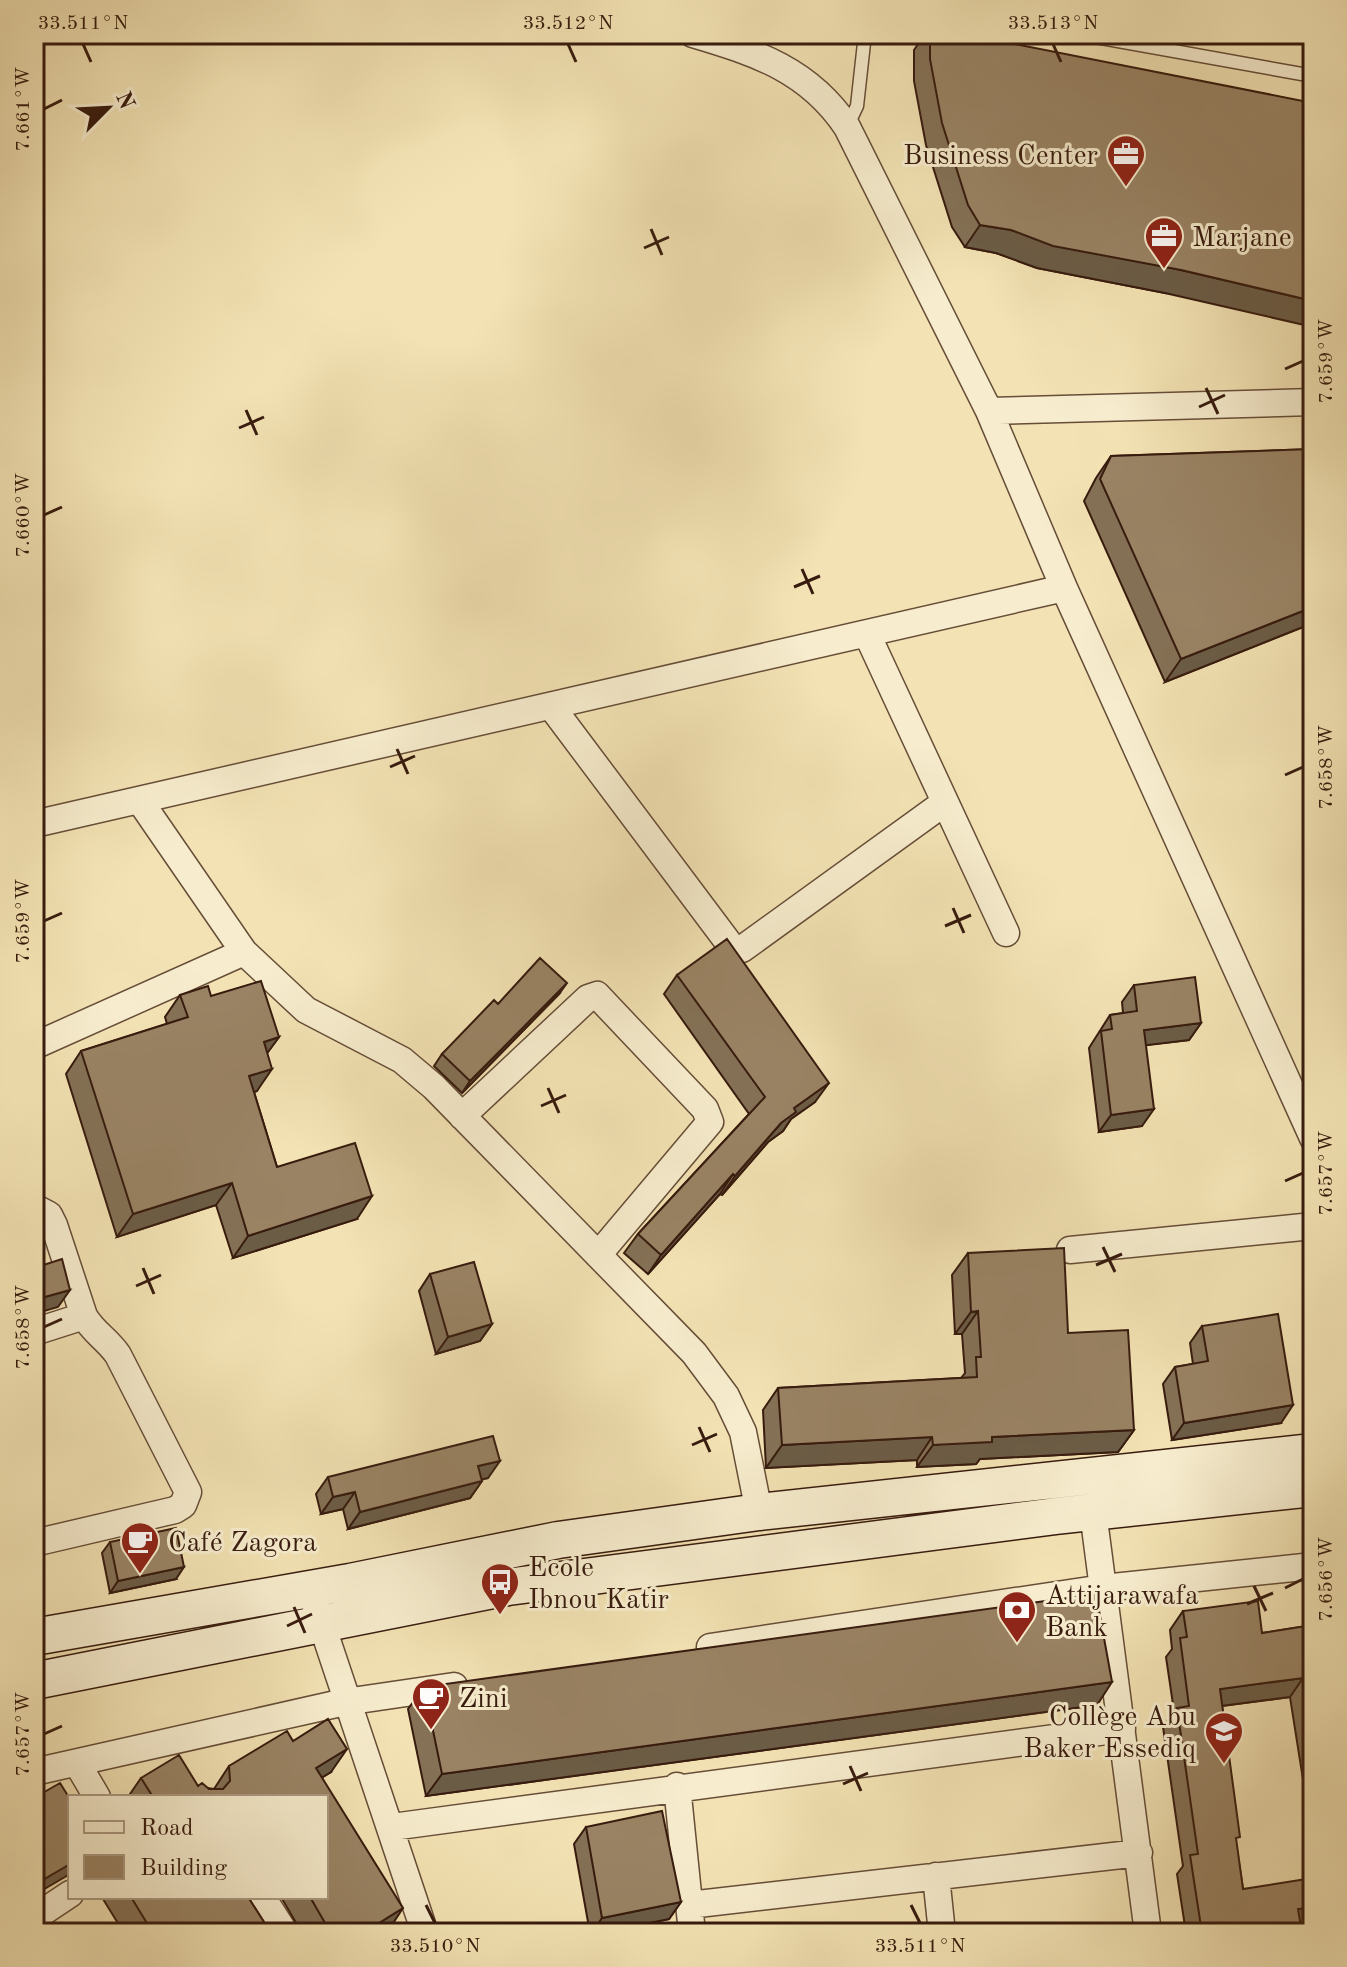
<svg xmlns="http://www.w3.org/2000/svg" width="1347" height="1967" viewBox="0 0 1347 1967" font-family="'Old Standard TT',serif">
<rect width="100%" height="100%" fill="#f3e3b4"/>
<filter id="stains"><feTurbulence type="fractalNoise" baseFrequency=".0025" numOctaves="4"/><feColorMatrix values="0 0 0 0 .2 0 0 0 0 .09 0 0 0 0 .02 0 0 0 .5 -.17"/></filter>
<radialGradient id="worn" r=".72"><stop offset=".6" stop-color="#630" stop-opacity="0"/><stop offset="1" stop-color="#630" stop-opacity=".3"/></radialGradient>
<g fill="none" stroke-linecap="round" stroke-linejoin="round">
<defs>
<path id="lane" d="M1079,34l234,42
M847,127l10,-21 8,-72"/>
<path id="street" d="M693,34c64,19 116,36 154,93l142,284 75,177 249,550
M989,411l324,-9
M867,634l139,299
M551,706l183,244 8,-1 202,-146
M140,801l104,151 62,58 96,50 32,27 260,266 32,43 17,36 16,80
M34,824l1030,-236
M34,1046l210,-94
M462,1116l126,-118 9,-3 108,114 5,13 -112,133
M34,1207l15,8 5,10 30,91c9,16 24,24 34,39l70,137 -5,13 -8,5 -141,33
M1070,1250l243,-24
M34,1332l50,-16
M1093,1512l55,421
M316,1607l109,326
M710,1647l393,-59 210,-22
M77,1763l20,34
M34,1772l311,-70 109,-16
M677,1786l15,147
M392,1827l730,-98
M936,1876l6,57
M262,1897l23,36
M689,1905l450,-52
M34,1918l36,-24"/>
<path id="secondary" d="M34,1637l316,-55 208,-42 201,-28 554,-60
M34,1681l474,-94 548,-71 257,-28"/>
</defs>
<use href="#lane" stroke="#664d38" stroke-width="15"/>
<use href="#street" stroke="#664d38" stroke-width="29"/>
<use href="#secondary" stroke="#371b0e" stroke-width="39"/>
<use href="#lane" stroke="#f7edce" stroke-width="12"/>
<use href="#street" stroke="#f7edce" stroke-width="26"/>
<use href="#secondary" stroke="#f7edce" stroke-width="36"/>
</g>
<path fill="#847156" stroke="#371b0e" stroke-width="2" d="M925,34h39l201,259 -128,-25 -41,-15 -31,-6 -13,-20 -26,-82 -12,-64v-31z
M1313,449v174l-148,59 -81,-181 12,-23 15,-22z
M677,975l138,127 -24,17 -8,12 -15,11 -46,53 -2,-1 -72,80 -24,-21 14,-19 111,-120 -85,-120z
M1134,985l67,38 -12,17 -44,5 -3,81 -43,6 -10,-84 21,-33 13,-2 -1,-11z
M559,994l-97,99 -28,-27 8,-12 56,-50z
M180,995l31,1 68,41 -12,16 -10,38 -3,1 23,75 80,52 -124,39 -17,-53 -99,32 -51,-163 15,-23 86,-27 -2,-7z
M968,1253l100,80 66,97 -16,22 -138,7 -4,5 -59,3v-7l-151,8 -3,-58 15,-22 183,-10 4,-5 -3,-39h-7l-3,-59z
M430,1274l62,50 -12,17 -44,13 -17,-63z
M1202,1326l79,97 -109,17 -9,-56 12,-17 18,-3 -3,-21z
M328,1477l160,1 -7,1 1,2 -12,17 -122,31 -5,-20 -22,5 -5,-20z
M110,1542l66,37 -66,14 -8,-40z
M1183,1611l79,22 51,-8v218l-23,-146 -68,9 14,137 7,46 65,36 -7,1 1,7h-116l-9,-59 6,-8 -20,-139 11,-16 -8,-54 6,-8 -2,-19z
M424,1687l673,18 -671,91 -18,-87z
M293,1741l38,31 -10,6 67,153 -4,2h-82l-21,-36h45v-100h-198l13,-19 73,11 15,-23z
M586,1827l95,75 -12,17 -69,14h-10l-16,-89z
M104,1897h144l23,36h-147l-21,-34z"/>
<path fill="#6b5c46" stroke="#371b0e" stroke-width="2" d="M980,225l31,5 302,71v26l-148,-34 -128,-25 -41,-15 -31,-6z
M1313,607v16l-148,59 16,-23z
M567,983l-8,11 -97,99 8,-12z
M1201,1023l-12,17 -57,7 12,-17z
M279,1037l-16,22 1,-17z
M272,1069l-15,22 -24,8 16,-23z
M829,1083l-14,19 -24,17 -8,12 -15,11 -46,53 13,-19 59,-68z
M1154,1109l-12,17 -43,6 12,-17z
M733,1174l-13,20 -72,80 13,-19z
M232,1183l-16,22 -99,32 16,-23z
M372,1196l-15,23 -124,39 15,-22z
M70,1290l-12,17 -24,7v-14z
M978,1311l-16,23h-7l16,-22z
M492,1324l-12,17 -44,13 12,-17z
M1293,1405l-12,18 -109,17 12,-17z
M1134,1430l-16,22 -138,7 -4,5 -59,3 16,-22 59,-8z
M932,1437l-15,23 -151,8 16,-23z
M500,1461l-12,17 -22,5 12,-17z
M482,1481l-12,17 -122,31 12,-17z
M355,1492l-12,17 -22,5 12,-17z
M184,1567l-8,12 -66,14 8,-12z
M1303,1678l-13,19 -84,11 14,-19z
M1112,1682l-15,23 -671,91 16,-22z
M347,1749l-16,23 -31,19 16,-23z
M70,1864v10l-36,21v-10z
M681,1902l-12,17 -69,14h-8l10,-15z
M1313,1907v11l-5,7 -23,4 13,-20z
M403,1908l-15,23 -4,2h-21z"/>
<path fill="#998364" stroke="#371b0e" stroke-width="2" d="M930,34h34l349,69v198l-132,-31 -128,-24 -42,-16 -31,-5 -12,-20 -26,-82 -12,-64z
M1313,449v158l-132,52 -81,-180 11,-23z
M727,939l102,144 -35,25 2,4 -15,11 -46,53 -2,-2 -72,81 -23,-21 127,-137 -88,-122z
M540,958l27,25 -97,98 -28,-27 52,-54 4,4z
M1195,977l6,46 -57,7 10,79 -43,6 -10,-84 11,-2 -2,-14 27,-4 -3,-26z
M261,981l18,56 -15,5 8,27 -23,7 28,91 78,-24 17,53 -124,40 -16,-53 -99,31 -52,-163 107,-34 -8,-22 28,-9 3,10z
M1064,1248l4,85 60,-3 6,100 -142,7v5l-59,3 -1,-8 -150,8 -4,-57 199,-11 -1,-20h5l-3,-46 -7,1 -3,-59z
M62,1259l8,31 -36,10v-32z
M474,1262l18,62 -44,13 -18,-63z
M1278,1314l15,91 -109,18 -9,-56 33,-6 -6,-35z
M493,1436l7,25 -22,5 4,15 -122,31 -5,-20 -22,5 -5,-20z
M176,1528l8,39 -66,14 -8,-39z
M1096,1594l16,88 -670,92 -18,-87z
M1258,1601l4,32 51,-8v114l-10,-61 -83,11 20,148 -4,1 7,51 70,-11v29l-15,2 4,24h-100l-12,-78 8,-1 -21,-146 12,-2 -9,-68 7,-1 -4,-26z
M328,1719l19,30 -31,19 87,140 -40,25h-54l16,-10 -15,-26h16v-100h-173l-12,-19 38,-23 19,31 4,-3 7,6h14l7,-8 -1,-15 58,-35 6,10z
M60,1783l10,16v65l-36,21v-87z
M662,1811l19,91 -79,16 -16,-91z
M131,1897h117l23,36h-118z"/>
<path fill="none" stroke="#371b0e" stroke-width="3" d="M83,44l8,18M568,44l8,18M1053,44l8,18M44,109l18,-9M651,229l11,26M644,248l25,-11M1285,369l18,-8M1206,388l12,26M1199,407l26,-12M246,410l11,25M239,428l25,-11M44,515l18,-8M802,569l11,25M794,587l26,-11M397,749l11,25M390,767l25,-11M1285,775l18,-8M953,908l11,25M44,921l18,-8M945,926l26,-11M548,1088l11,25M541,1106l25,-11M1285,1181l18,-8M1103,1247l12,25M1096,1265l26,-11M143,1268l11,26M136,1286l25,-11M44,1327l18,-8M699,1427l11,25M692,1445l25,-11M1254,1586l12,25M1285,1588l18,-9M1247,1604l26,-11M294,1607l11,26M287,1626l25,-12M44,1734l18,-8M850,1766l11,25M843,1784l25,-11M426,1905l9,18M911,1905l9,18"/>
<defs>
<symbol id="office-pin" viewBox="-11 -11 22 30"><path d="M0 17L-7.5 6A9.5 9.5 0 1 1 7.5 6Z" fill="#8f2418" stroke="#f7edce"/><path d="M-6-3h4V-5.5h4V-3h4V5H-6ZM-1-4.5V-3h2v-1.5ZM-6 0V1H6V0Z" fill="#fff"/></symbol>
<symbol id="cafe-pin" viewBox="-11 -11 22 30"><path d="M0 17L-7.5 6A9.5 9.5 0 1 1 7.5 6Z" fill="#8f2418" stroke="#f7edce"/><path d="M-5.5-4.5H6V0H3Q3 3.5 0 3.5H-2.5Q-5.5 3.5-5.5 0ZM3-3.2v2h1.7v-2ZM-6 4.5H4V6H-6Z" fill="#fff"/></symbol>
<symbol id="bus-pin" viewBox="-11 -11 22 30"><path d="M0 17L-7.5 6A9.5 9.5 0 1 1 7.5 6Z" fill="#8f2418" stroke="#f7edce"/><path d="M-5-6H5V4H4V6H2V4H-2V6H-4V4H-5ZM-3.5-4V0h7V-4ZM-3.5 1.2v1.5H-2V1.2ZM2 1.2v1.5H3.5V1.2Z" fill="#fff"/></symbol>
<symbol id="bank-pin" viewBox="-11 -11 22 30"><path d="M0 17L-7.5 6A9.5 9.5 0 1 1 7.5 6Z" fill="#8f2418" stroke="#f7edce"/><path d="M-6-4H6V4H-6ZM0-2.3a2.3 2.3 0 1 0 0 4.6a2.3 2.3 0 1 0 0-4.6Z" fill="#fff"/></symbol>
<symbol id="school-pin" viewBox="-11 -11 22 30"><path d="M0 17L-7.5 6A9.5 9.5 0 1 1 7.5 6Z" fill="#8f2418" stroke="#f7edce"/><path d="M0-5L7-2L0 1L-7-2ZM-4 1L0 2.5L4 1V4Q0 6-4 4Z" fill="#fff"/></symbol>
</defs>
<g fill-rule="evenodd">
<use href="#office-pin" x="1104" y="132" width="44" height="60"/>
<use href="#office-pin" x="1142" y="214" width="44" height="60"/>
<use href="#cafe-pin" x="118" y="1519" width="44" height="60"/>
<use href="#bus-pin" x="478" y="1560" width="44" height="60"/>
<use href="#bank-pin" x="995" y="1588" width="44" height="60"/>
<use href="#cafe-pin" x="409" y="1675" width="44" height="60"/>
<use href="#school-pin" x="1202" y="1709" width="44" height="60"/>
</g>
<g text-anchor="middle" stroke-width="6" stroke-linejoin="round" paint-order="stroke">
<g font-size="28" fill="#371b0e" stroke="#f7edce" text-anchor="start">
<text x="1098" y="164" text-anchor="end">Business Center</text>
<text x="1192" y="246">Marjane</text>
<text x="168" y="1551">Café Zagora</text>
<text x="528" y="1576">Ecole<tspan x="528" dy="32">Ibnou Katir</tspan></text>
<text x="1045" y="1604">Attijarawafa<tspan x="1045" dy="32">Bank</tspan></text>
<text x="459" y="1707">Zini</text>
<text x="1196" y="1725" text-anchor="end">Collège Abu<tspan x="1196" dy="32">Baker Essediq</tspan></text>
</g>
</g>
<rect width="1347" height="1967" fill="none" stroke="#f3e3b4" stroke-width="88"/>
<rect x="68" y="1795" width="260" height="104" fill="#f7edce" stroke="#aa9981" stroke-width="2"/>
<rect x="84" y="1821" width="40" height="12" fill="#f7edce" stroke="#aa9981" stroke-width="2"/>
<text x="140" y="1835" font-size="24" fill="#371b0e">Road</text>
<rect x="84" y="1855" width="40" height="24" fill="#998364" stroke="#aa9981" stroke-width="2"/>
<text x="140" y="1875" font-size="24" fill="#371b0e">Building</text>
<g transform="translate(108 108) rotate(66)" stroke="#f7edce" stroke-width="6" paint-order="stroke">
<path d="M0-6L14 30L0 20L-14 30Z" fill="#371b0e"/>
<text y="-12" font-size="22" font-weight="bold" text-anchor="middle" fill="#371b0e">N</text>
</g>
<rect x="44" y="44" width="1259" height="1879" fill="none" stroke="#371b0e" stroke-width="3"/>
<g font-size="20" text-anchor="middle" fill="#371b0e">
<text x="83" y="29">33.511°N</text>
<text x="568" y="29">33.512°N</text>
<text x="1053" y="29">33.513°N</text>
<text transform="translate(22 109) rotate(-90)" y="7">7.661°W</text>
<text transform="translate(1325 361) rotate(-90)" y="7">7.659°W</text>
<text transform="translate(22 515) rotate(-90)" y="7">7.660°W</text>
<text transform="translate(1325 767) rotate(-90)" y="7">7.658°W</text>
<text transform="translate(22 921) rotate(-90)" y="7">7.659°W</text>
<text transform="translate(1325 1173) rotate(-90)" y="7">7.657°W</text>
<text transform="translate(22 1327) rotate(-90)" y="7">7.658°W</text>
<text transform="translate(1325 1579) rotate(-90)" y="7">7.656°W</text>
<text transform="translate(22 1734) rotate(-90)" y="7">7.657°W</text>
<text x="435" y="1952">33.510°N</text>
<text x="920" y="1952">33.511°N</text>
</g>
<rect width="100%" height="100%" filter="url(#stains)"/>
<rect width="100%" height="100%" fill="url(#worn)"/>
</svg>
